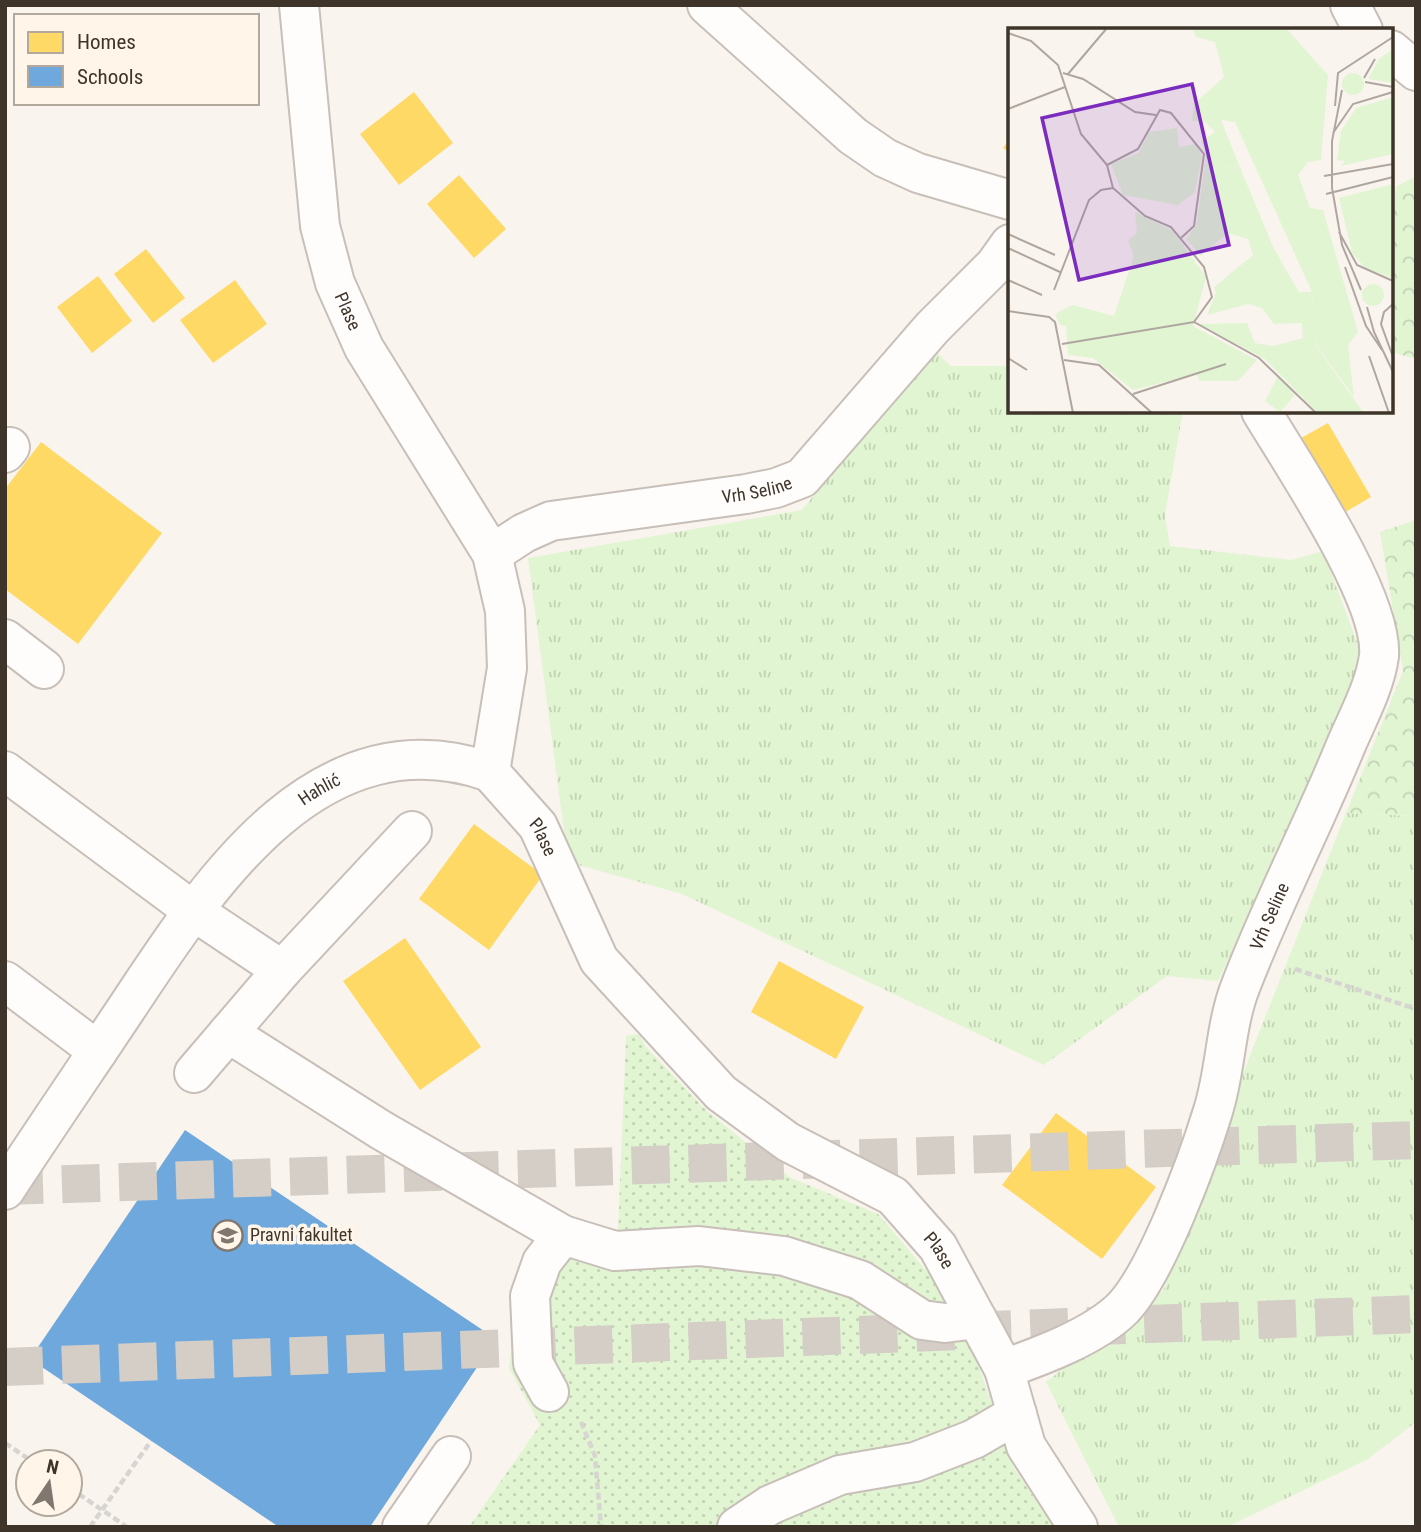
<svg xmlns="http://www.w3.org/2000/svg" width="1421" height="1532" viewBox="0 0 1421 1532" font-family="'Roboto Condensed',sans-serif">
<defs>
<pattern id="grass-tufts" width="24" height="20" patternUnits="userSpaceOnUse" patternTransform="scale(1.75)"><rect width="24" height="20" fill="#e1f5d2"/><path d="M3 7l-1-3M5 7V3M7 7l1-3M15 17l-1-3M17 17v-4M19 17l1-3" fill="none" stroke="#c2d3b4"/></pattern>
<pattern id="forest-crowns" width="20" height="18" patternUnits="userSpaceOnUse" patternTransform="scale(1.75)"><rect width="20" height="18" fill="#e1f5d2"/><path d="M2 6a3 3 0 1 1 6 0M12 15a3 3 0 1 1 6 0" fill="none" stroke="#c2d3b4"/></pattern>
<pattern id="garden-dots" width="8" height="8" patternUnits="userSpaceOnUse" patternTransform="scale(1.75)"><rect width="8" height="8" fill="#e1f5d2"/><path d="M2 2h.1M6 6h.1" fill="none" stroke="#c2d3b4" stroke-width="1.8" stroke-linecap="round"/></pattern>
</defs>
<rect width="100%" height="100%" fill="#faf4ee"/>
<path fill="url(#grass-tufts)" d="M933,349l18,17h59v45h173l-18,104 5,31 122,14 31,-9 43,115 -148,315 -51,-5 -123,89 -362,-171 -114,-32 -40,-304 274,-48z
M1346,813l70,3v606l-48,37 -141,68h-108l-73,-145 117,-91 69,-190z"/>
<path fill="url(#forest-crowns)" d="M1416,176v183l-25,-7v-150l6,-16z
M1416,520v296l-70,-3 57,-142 -23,-139z"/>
<path fill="url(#garden-dots)" d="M639,1034l8,14 60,63 82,66 89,37 65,76 36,77 35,101 40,59h-585l71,-102 -31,-57 10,-92 99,-44 8,-196z"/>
<path fill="#ffd966" d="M414,92l39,51 -54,42 -39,-51z
M1010,138v15l-7,-5z
M459,175l47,54 -32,29 -47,-54z
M146,249l39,49 -32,25 -39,-49z
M98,276l34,45 -40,32 -35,-46z
M235,280l32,44 -54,39 -33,-43z
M1328,423l43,74 -34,20 -43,-75z
M41,442l121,91 -84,111 -73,-55v-100z
M474,824l69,51 -54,75 -70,-51z
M405,938l76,109 -61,43 -77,-109z
M779,961l85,46 -28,52 -85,-47z
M1056,1113l100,74 -54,72 -100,-74z"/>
<path fill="#6fa8dc" d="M185,1130l311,209 -126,188h-91l-249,-168z"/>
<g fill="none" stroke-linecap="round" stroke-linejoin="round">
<path stroke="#d4cec7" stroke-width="38" stroke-dasharray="38 19" stroke-linecap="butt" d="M5,1186l1411,-46
M5,1367l1411,-53"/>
<defs>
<g id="minor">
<path id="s1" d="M299,5l21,221 15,57 29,65 128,206 13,57 2,57 -17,104 48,54 61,134 122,133 67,49 105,54 45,51 66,122 22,77 52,81"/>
<path d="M707,5l146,131 32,22 33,15 92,27"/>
<path d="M1350,5l13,25"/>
<path d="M1391,50l25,21"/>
<path d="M5,453l5,-6"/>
<path id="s2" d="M492,554l32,-21 27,-12 195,-27 30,-6 26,-10 130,-150 63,-63 15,-21"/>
<path d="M5,639l39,30"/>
<path d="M5,771l187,139 90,60 -88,103"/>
<path d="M282,970l130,-139"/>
<path d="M5,981l93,70"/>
<path d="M228,1033l153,97 182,105 52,16 84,-5 85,10 76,24 62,40 23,3 32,-4"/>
<path id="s3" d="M5,1190c40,-61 81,-121 121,-181 81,-122 191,-297 364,-237"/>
<path id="s4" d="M1004,1369c37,-13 91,-33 119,-61 34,-36 75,-148 90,-197 13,-41 12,-86 28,-126 31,-81 72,-159 105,-240 12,-28 29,-59 33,-89 5,-58 -87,-193 -118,-245"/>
<path d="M549,1392l-16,-29 -3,-67 12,-34 21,-27"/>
<path d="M402,1527l49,-71"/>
<path d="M737,1527l33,-22 70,-30 75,-13 59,-23 43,-25"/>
</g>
</defs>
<use href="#minor" stroke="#c7bfb8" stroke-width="42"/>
<path stroke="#d7d5d1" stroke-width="4.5" stroke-dasharray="7 3.5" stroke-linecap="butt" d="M1295,969l121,40
M581,1422l14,34 6,71
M5,1443l28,19
M70,1488l57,39
M90,1527l61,-86"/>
<use href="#minor" stroke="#fefdfc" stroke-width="38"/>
</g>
<defs>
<symbol id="university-ring" viewBox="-11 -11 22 22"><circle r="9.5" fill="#fff5e9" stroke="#80776e" stroke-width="1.5"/><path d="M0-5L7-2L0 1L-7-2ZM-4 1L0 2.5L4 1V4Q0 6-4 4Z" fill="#80776e"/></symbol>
</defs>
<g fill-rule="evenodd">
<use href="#university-ring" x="210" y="1218" width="35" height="35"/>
</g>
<g text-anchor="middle" stroke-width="7" stroke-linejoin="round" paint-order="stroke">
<g font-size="18" fill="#3e3429" stroke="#fff5e9">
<text dy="6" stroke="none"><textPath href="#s1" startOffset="312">Plase</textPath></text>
<text dy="6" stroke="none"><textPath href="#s2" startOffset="276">Vrh Seline</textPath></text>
<text dy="6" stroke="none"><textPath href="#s3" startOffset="513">Hahlić</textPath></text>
<text dy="6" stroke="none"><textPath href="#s1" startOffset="900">Plase</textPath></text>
<text dy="6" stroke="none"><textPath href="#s4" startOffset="556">Vrh Seline</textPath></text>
<text dy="6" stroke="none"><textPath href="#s1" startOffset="1488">Plase</textPath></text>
</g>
<g font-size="18" fill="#3e3429" stroke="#fff5e9" text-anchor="start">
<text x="250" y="1241">Pravni fakultet</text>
</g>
</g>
<g transform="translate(1008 28)">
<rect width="385" height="385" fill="#faf4ee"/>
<path d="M385,21v34l-25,-4 11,-20zM334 56a11 11 0 1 1 22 0a11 11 0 1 1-22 0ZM385,69v57l-52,12 4,-5 -8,-1 4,-29 15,-23zM169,100l2,19 16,-3 7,11 -7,37 -17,13 -55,-10 -12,-31 28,-11 10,-21zM231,137l35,84 25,43h13l4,54 48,67h-46l-53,-54 -67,-35 49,-1 8,20 18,3 30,-8 -1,-15 -28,1 -12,-16 -14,-4 -41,11 9,-22 -2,-6 39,-32 -5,-16 -21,-6 -26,23 -15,-17 10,-13 8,-55zM385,156v94l-28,-10 -13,-15 -13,-55zM354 267a11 11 0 1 1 22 0a11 11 0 1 1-22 0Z" fill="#e1f5d2"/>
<path d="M184,0h94l42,47 -7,85 -13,2 -10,13 12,33 13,2 35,122 -10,14 6,51 -38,-52 -4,-53 -77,-170 -14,-2 18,45 -35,6 2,-16 -5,-14 14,-9 -10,-10 -13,-1 2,-17 30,-27 -9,-35 -19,-5zM270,348l17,19 -15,17 -15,-11z" fill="#e1f5d2"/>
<path d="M127,184l38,19 33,46 -13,49 64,34 -19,21h-38l-4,-7 -63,16 -40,-32 -25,-3 -2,-29 -6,-1 -5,-11 18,-9 41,11 20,-60 -6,-16 9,-7z" fill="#e1f5d2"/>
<path fill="none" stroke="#afa79f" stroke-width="2" d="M0,5l23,8 27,24 23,69 26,31 6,23 32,28 26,11 33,40 8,30 -18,25M55,45l20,6 52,33 21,3M60,46l39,-46M356,50l11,-19M357,54l28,5M334,62l-10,51v47l10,57 19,45M327,78l3,-33 55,-36M0,81l57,-22M325,105l20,-29 40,-12M99,137l31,-16 22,-39 11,3 33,41 -10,72 -13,12M316,148l69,-12M318,166l67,-17M331,204l18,33 36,16M0,206l47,21M0,220l52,24M337,239l21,59 16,24M0,252l34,15M46,262l35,-90 12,-10 12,-2M385,276l-9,8 -3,12 12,33M359,279l7,25 19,40M0,283l41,6 6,5 18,91M54,316l132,-22 65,36 57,55M361,328l20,57M0,330l19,12M56,332l35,5 53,48M125,366l93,-30"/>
<path fill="#7b2cbf" fill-opacity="0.15" stroke="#7b2cbf" stroke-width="3.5" d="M184,56l37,161 -150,35 -37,-162z"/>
<rect width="385" height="385" fill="none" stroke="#3e3429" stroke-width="3.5"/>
</g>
<rect width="1421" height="1532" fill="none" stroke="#3e3429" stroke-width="14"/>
<rect x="14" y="14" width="245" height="91" fill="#fff5e9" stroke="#b2a89c" stroke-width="2"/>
<rect x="28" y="32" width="35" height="21" fill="#ffd966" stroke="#b2a89c" stroke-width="2"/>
<text x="77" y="49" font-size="21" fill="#3e3429">Homes</text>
<rect x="28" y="66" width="35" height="21" fill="#6fa8dc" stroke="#b2a89c" stroke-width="2"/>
<text x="77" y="84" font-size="21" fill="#3e3429">Schools</text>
<g transform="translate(49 1483) rotate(13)"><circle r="33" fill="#fff5e9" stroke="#b2a89c" stroke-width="2"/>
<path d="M0-5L12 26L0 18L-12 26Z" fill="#80776e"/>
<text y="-10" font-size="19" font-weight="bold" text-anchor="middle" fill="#3e3429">N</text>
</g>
</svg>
